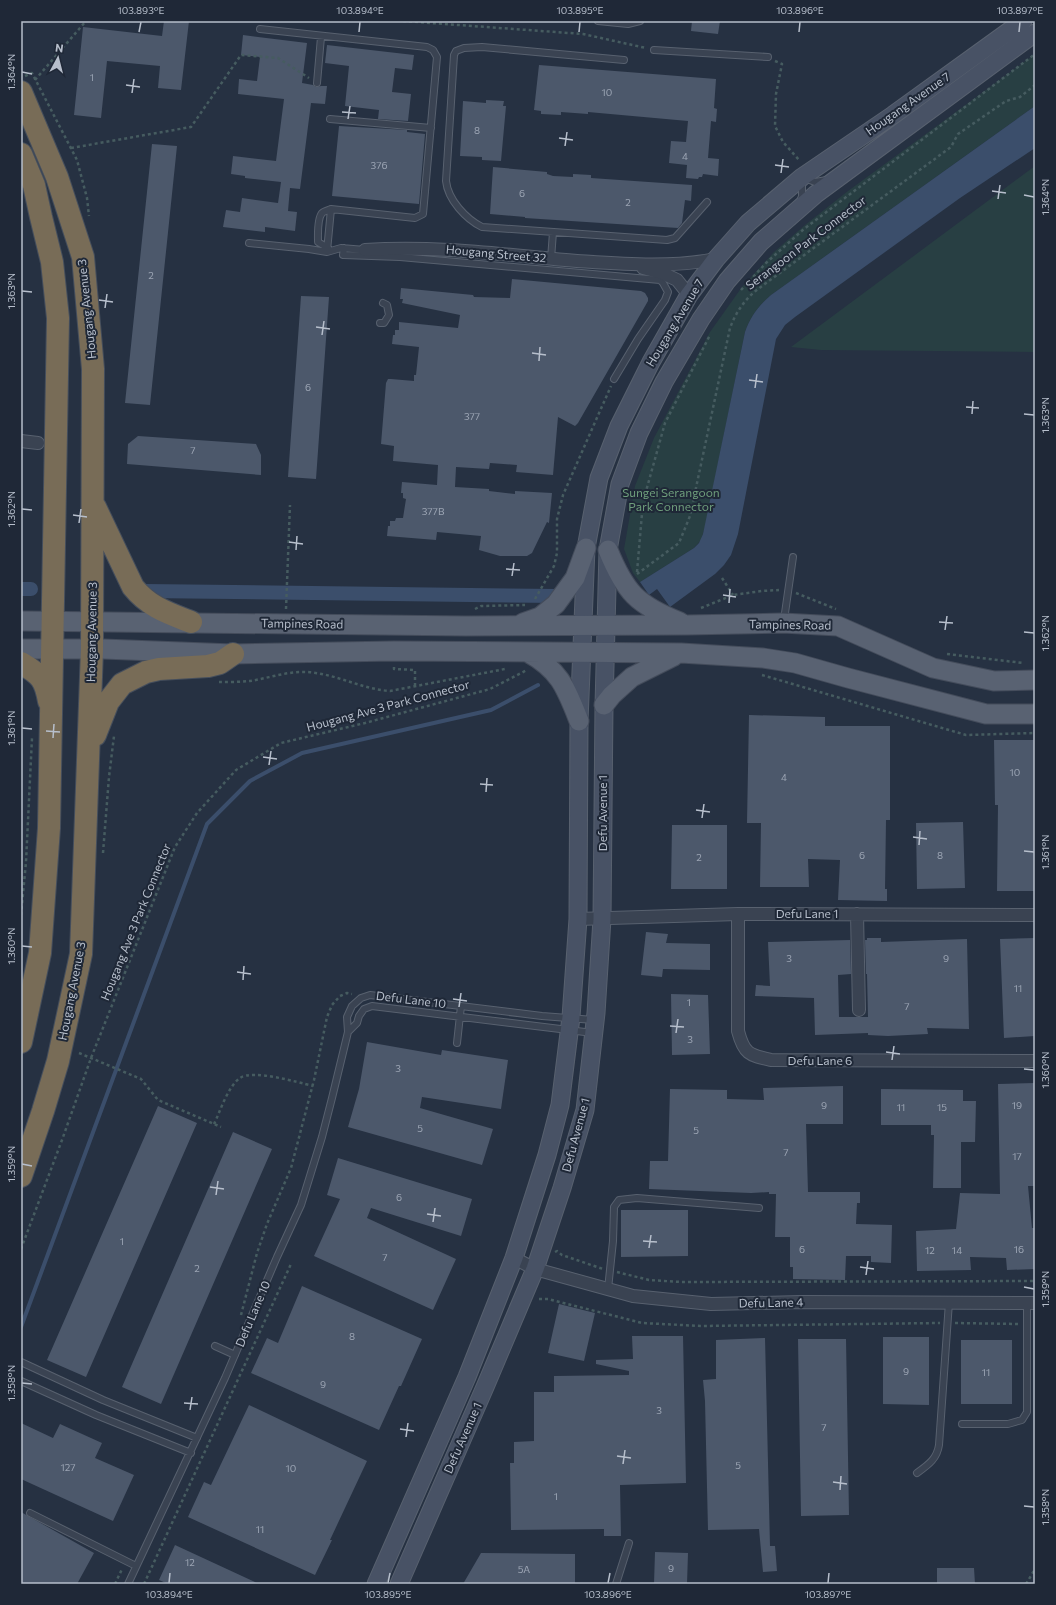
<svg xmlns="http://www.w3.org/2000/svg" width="1056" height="1605" viewBox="0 0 1056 1605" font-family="Commissioner,sans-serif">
<rect width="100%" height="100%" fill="#263142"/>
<path fill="#283f43" d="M1035,54v52l-264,189c-12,10 -21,22 -26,37l-40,195 -4,13 -7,8 -54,34 -7,-9 -9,-24 11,-63 19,-48 56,-106 32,-45 32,-35 31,-27 43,-34z
M1035,166v186l-214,-2 -30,-3z"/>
<path fill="#3b4e6b" d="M1035,106v42l-75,50 -165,119 -10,8 -9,14 -38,195 -7,21 -7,10 -9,9 -45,33 -13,-18 -8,6 -9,-13 54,-34 5,-5 4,-9 42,-202c5,-15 14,-27 26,-37z"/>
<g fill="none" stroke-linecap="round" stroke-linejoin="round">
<path stroke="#3b4e6b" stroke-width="4" d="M21,1327l186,-503 43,-43 52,-28 189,-43 47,-25"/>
<path stroke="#3b4e6b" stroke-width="14" d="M21,589h10
M144,591l414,5"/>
</g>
<path fill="#4c586b" d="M164,21h25l-8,69 -23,-2 2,-22 -53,-5 -6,57 -27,-3 9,-88 79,9z
M692,21h28l-2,13 -27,-3z
M243,35l64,8 -5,40 11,2 3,2 5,-1h6l-2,18 -14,-1 -11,86 -10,-1 -2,23 9,1 -2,19 -30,-4v5l-42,-5 3,-17 14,2 2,-14 36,5 3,-21 -36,-4v-2l-14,-2 2,-18 43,5 8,-62 -46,-5 1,-15 18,2 3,-24 -19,-2z
M327,45l87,10 -2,15 -17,-2 -3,24 19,2 -3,27 -30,-2 1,-9 -34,-4 4,-40 -24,-3z
M539,65l177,14 -2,29 3,1 -1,13 -5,-1 -3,37 11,1 -1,17 -15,-2 -1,3h-3l-1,2 -12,-1 1,-13 -18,-2 2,-22 15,1 2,-21 -100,-9v2l-27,-2v3l-20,-1v-3l-7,-1z
M486,100l18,1 -1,5h3l-5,55 -19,-1v-3l-22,-1 3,-55 23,2z
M339,126l68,4v2l18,2 -6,70 -87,-8z
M152,144l25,2 -27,259 -25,-2z
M493,167l54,5v2l6,2 20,1v-3l18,1v3l101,7 -1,16 -6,-1 -3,23 -4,5 -153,-10v-1l-35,-3z
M512,279l129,12 4,2 3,5v3l-70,122 -3,3 -17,-9 -5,58 -37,-3 1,-7 -27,-2 -1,6 -33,-2 -1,20 34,2v2l26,3v-3l37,2 -3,30 -2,-1 -15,31 -5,3h-27l-21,-6 2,-14 -44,-4 -1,8 -49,-4 1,-10h2v-5h5l1,-3h7l3,-19 -3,-1v-5h-2l1,-11 35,3 1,-20 -45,-4 1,-15 -13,-2 5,-61 2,-4h3l23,2v-6h2l3,-28 -27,-3 1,-9h2v-5h4v-8l59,6 2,-13 -58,-12 1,-4h-3l1,-11 72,7 1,2 36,1z
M301,296l28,1 -13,182 -28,-2z
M138,436l118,8 5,11v20l-134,-11 1,-20z
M749,715l76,2v9h65v94h-4l-1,69h2v12l-49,-1 2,-40 -32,-1 1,28h-49l1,-64h-14z
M994,740h41v151h-38l1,-86h-3z
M963,822l2,66 -48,1 -1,-66z
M672,825h55v64h-56z
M646,932l22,2 -2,9 44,1v26l-47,-1 -1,8 -21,-2z
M867,938h14v4l86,-3 2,90 -42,-1 1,6 -40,2 -20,-1v-2l-53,2 -1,-37 -59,-2 1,-11 14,1 -2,-44 82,-2 1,34 -13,1 1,42h29l-1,-43h-1l-1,-34h2z
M1035,938v98l-31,2 -4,-99z
M671,994l37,1 2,59 -38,1z
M367,1042l74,13 1,-5 66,10 -7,49 -79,-12 -2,11 73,21 -11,36 -134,-38 11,-38z
M1035,1083v103h-7l4,42h3v41l-28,1 -1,-12 -36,-1 1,13 -54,1 -1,-40 40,-2 4,-36 40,1 -2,-110z
M843,1086v38h-37l2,68h52v11h-3l-1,21 36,1 -1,38 -20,-1v-6h-25l-1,24 -52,-1v-12h-3v-30h-15l1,-43h-7v-2l-18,1 -102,-4 1,-28h18l2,-72 57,1v9l37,1 -1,-12z
M881,1089l82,1v11h13l-1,41h-14v46h-28l1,-53h-3v-10h-50z
M158,1106l39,17 -111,254 -39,-17z
M233,1132l39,17 -111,255 -39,-17z
M338,1158l134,41 -11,37 -90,-28 -4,10 89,41 -23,51 -119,-54 26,-57 -13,-4z
M621,1210h67v46l-67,1z
M302,1286l120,53 -21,47h-2l-20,44 -128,-57 16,-35 11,5z
M559,1304l36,9 -11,48 -36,-8z
M632,1336h51l3,147 -66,2 1,51h-17v-7l-93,1 -1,-67h4v-21l20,-1v-49h20v-16l75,-1v-4l-33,-7v-4l37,-1z
M883,1337h46v68l-46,-1z
M765,1338l5,208h5l2,25 -14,1 -4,-43 -51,1 -3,-129 -2,-21 13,-1v-39z
M798,1339h48l3,176 -48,1z
M961,1340h51v64h-51z
M249,1405l118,56 -37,79h2l-17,35 -127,-58 16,-35 7,3z
M21,1423l32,15 7,-14 42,19 -7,15 39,17 -21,46 -92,-42z
M21,1512l73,41 -17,31h-56z
M175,1545l84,39h-91l-9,-4z
M655,1552l33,1 -1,31h-33z
M481,1553l94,1v30h-112z
M937,1568h37l1,16h-38z"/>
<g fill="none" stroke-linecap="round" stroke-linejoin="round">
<defs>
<path id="lane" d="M598,21l30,3 12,-3
M260,29l167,18 6,3 4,7 -14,157 -8,4 -84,-9c-2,1 -7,2 -9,4 -5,6 -4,22 -4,29l10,6
M654,50l114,7
M624,60l-142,-13 -18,1 -8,3 -2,4 -8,126c2,19 20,38 36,46l185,13 8,-2 32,-36
M317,83l4,-46
M330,119l101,9
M800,202l2,-6v-19l13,5 12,-2
M249,243l60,6 18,3 14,-4 24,2
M344,248l-1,7 57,2 260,23 3,3 5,9 -3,8 -27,39 -24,40
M327,251l4,-42
M551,259l2,-27
M380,323h4l5,-8 -2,-10 -4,-2
M784,620l9,-63
M348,1032l9,-9 2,-7 5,-7 8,-3 221,27
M457,1043l4,-37
M608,1289l5,-48 1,-34 5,-7 18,-2 122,10
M215,1346l20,9
M21,1362l82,38 94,38
M21,1381l75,34 95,38
M962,1424h46l14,-4 5,-8v-109
M917,1473c11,-8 20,-14 22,-28l10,-143
M30,1513l106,53
M128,1584l97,-206 52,-121 24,-52 21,-68 10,-39 16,-66 -1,-15 5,-11 9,-8 9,-3 172,21 52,4
M616,1584l13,-41"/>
<path id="street" d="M365,250c71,-5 142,5 212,11 46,3 94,7 139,-2
M643,268l19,5 15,7 12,15
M21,441l17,2
M738,914v117c6,23 11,24 33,29l264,1
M857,914l2,96
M578,919l160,-5 297,1
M514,1258l21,11 98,27 78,8 91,-2 233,1"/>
<path id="secondary" d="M376,1584l91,-207 47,-119 33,-103 13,-50 11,-88 7,-98 1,-198 7,-173 13,-70 20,-52 32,-64 38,-67 27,-36 32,-36 54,-46 91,-62 130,-94
M399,1584l86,-197 50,-118 27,-81 23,-78 11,-97 6,-94 2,-214 4,-155 12,-66 19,-51 25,-51 37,-63 26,-38 34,-39 55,-48 219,-161"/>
<path id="primary" d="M608,550c17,42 29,55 72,72
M21,621l445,5 221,-1 96,-2 55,3 95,42 61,13 41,-1
M523,623l17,-6 16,-13 19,-26 11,-30
M21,649h82l130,5 161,-3 287,2 82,5 32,5 53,15 138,36h49
M527,652c33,18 39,36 52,69
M604,705l8,-10 20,-18 42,-21"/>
<path id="highway" d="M21,92l36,85 26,80 10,112 -1,280 -11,305 -23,107 -15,50 -22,65
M21,154l13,31 7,32 11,45 6,56 -9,510 -9,125 -19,89
M95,507l38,80c16,20 35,26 58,35
M21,663c20,12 24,16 28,38
M95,735l13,-33 14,-18 24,-12 13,-3 49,-3 12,-3 13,-9"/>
</defs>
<use href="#lane" stroke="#58616f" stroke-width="8"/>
<use href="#street" stroke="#58616f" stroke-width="14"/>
<use href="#secondary" stroke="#58616f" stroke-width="19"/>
<use href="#primary" stroke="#444c5b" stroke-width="21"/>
<use href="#highway" stroke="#454e5c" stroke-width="24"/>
<path stroke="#465c60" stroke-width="2.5" stroke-dasharray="3 3" stroke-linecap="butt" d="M403,21l180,13 63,14
M775,61l7,3 -6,30 -1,32 8,16 17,19
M25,76l7,-3 45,87 10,38 2,18
M35,80l51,-59
M71,148l120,-21 50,-72 37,3 31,20
M741,290l25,-27 38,-34 231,-175
M637,572l6,-70 22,-79 45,-88
M637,574l42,-31 11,-27 40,-188c6,-16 15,-29 28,-39l193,-142 7,-13 48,-33 14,-4 15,-12
M722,578l11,17
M796,593l40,16
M535,599l19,-33 3,-13v-34l6,-24 48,-109
M701,608l32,-13 29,-4 17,-1
M286,609l4,-104
M475,609l6,-3 44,-1
M947,654l76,9
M394,667v2l21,1v16
M762,675l204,60 69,-2
M219,682c10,0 21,0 31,-1 19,-3 38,-10 57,-9 30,2 54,17 83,19l115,-22
M103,853l6,-76 5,-41
M21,915l5,-53 6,-124
M79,1053l62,26 17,21 63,27
M214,1124c6,-12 14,-38 26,-46 12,-9 57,4 73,8
M21,1249l41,-109 29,-82 84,-211 22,-34 39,-43 45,-27 84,-20 125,-34 37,-19
M555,1252l2,-1 5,4 41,14
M617,1272l32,8 32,2 354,-1
M539,1299h9l94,24 59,3 239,-3
M241,1315l16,-62 10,-29 24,-56 23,-88 13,-63 5,-12 8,-9 7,-3 5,1
M955,1323l63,1
M115,1584l7,-15
M144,1584l147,-320
M1026,1584l9,-15"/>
<use href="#lane" stroke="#3a4352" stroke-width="6"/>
<use href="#street" stroke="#3a4352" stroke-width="12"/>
<use href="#secondary" stroke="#485265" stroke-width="17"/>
<use href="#primary" stroke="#596272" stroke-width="19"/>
<use href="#highway" stroke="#786c57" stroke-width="22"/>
</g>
<path fill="none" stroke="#b7bfcc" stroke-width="1.5" d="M139,32l2,-10M359,32l1,-10M579,32l1,-10M799,32l1,-10M1019,32l1,-10M22,72l10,2M126,85l14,2M132,93l2,-14M342,112l14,1M348,119l2,-13M559,138l14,2M565,146l2,-14M775,165l14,2M781,173l2,-14M992,191l14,2M1024,195l10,2M998,199l2,-14M22,291l10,1M99,300l14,2M105,308l2,-14M316,327l14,2M322,335l2,-14M532,353l14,2M539,361l1,-14M749,380l14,2M755,388l2,-14M966,407l13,1M972,414l1,-13M1024,414l10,1M22,509l10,1M73,515l14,2M79,523l2,-14M289,542l14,2M296,550l1,-14M506,569l14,1M512,576l2,-13M723,595l13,2M729,603l1,-14M939,622l14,1M945,630l2,-14M1024,632l10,1M22,728l10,1M46,731l14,1M53,738l1,-14M263,757l14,2M269,765l2,-14M480,784l13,1M486,792l1,-14M696,810l14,2M702,818l2,-14M913,837l14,2M919,845l1,-14M1024,851l10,1M22,946l10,1M237,972l14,2M243,980l1,-14M453,999l14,2M459,1007l2,-14M670,1026l14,1M676,1033l2,-14M886,1052l14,2M892,1060l2,-14M1024,1069l10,1M22,1164l10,2M210,1187l14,2M216,1195l2,-14M427,1214l14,2M433,1222l2,-14M643,1241l14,1M649,1248l2,-13M860,1267l14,2M866,1275l2,-14M1024,1287l10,2M22,1383l10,1M184,1403l14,1M190,1410l2,-13M400,1429l14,2M406,1437l2,-14M617,1456l14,2M623,1464l2,-14M833,1482l14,2M840,1490l1,-14M1024,1506l10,1M169,1583l1,-10M388,1583l2,-10M608,1583l2,-10M828,1583l1,-10"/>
<g text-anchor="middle" stroke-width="4" stroke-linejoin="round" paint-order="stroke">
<g font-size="10" fill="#9ca5b4">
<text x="92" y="81">1</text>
<text x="607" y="96">10</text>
<text x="477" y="134">8</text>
<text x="685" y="160">4</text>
<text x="379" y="169">376</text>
<text x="522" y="197">6</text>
<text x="628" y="206">2</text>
<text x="151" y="279">2</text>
<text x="308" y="391">6</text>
<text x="472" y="420">377</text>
<text x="193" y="454">7</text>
<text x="433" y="515">377B</text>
<text x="1015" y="776">10</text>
<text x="784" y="781">4</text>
<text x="862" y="859">6</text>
<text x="940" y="859">8</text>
<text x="699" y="861">2</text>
<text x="789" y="962">3</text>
<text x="946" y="962">9</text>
<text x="1018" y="992">11</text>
<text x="689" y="1006">1</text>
<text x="907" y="1010">7</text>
<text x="690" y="1043">3</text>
<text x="398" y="1072">3</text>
<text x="824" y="1109">9</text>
<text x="1017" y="1109">19</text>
<text x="901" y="1111">11</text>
<text x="942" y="1111">15</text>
<text x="420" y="1132">5</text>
<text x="696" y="1134">5</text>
<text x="786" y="1156">7</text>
<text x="1017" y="1160">17</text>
<text x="399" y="1201">6</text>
<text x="122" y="1245">1</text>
<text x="802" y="1253">6</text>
<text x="1019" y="1253">16</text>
<text x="930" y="1254">12</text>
<text x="957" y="1254">14</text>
<text x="385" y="1261">7</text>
<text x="197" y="1272">2</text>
<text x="352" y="1340">8</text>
<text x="906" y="1375">9</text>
<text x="986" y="1376">11</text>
<text x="323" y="1388">9</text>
<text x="659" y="1414">3</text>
<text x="824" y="1431">7</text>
<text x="738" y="1469">5</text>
<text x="68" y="1471">127</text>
<text x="291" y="1472">10</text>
<text x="556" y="1500">1</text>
<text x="260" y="1533">11</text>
<text x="190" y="1566">12</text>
<text x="671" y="1572">9</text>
<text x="524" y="1573">5A</text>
</g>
<g font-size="12" fill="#b7bfcc" stroke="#1f2837">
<text transform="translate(908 104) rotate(-35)" y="4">Hougang Avenue 7</text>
<text transform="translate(806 243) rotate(-37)" y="4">Serangoon Park Connector</text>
<text transform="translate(496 254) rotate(5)" y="4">Hougang Street 32</text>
<text transform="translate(87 309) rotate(-96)" y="4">Hougang Avenue 3</text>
<text transform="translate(675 323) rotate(-59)" y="4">Hougang Avenue 7</text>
<text transform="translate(302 624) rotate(1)" y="4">Tampines Road</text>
<text transform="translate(790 625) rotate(1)" y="4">Tampines Road</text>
<text transform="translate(92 632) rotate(-89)" y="4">Hougang Avenue 3</text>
<text transform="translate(388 706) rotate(-15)" y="4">Hougang Ave 3 Park Connector</text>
<text transform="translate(603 813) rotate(-90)" y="4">Defu Avenue 1</text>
<text x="807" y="918">Defu Lane 1</text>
<text transform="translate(136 922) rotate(-68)" y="4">Hougang Ave 3 Park Connector</text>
<text transform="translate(72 991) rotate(-79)" y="4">Hougang Avenue 3</text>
<text transform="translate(411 1000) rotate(7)" y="4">Defu Lane 10</text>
<text x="820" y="1065">Defu Lane 6</text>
<text transform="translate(576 1135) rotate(-75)" y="4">Defu Avenue 1</text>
<text transform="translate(771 1303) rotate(-1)" y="4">Defu Lane 4</text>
<text transform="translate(253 1314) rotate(-67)" y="4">Defu Lane 10</text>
<text transform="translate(463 1438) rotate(-66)" y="4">Defu Avenue 1</text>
</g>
<g font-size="12" fill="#6e9d7b" stroke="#1f2837">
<text x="671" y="497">Sungei Serangoon<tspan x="671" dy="14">Park Connector</tspan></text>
</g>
</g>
<rect width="1056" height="1605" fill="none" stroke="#1f2837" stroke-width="44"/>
<g transform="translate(58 58) rotate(7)" stroke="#1f2837" stroke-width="3" paint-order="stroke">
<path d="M0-3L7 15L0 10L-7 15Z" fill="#b7bfcc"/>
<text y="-6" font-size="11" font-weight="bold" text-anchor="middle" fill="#b7bfcc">N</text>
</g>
<rect x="22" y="22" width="1012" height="1561" fill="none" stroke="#b7bfcc" stroke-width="1.5"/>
<g font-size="10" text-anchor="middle" fill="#b7bfcc">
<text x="141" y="14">103.893°E</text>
<text x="360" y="14">103.894°E</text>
<text x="580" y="14">103.895°E</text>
<text x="800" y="14">103.896°E</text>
<text x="1020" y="14">103.897°E</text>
<text transform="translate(11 72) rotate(-90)" y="4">1.364°N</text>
<text transform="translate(1045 197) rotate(-90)" y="4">1.364°N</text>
<text transform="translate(11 291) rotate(-90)" y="4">1.363°N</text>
<text transform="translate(1045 415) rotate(-90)" y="4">1.363°N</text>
<text transform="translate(11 509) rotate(-90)" y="4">1.362°N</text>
<text transform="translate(1045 633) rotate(-90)" y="4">1.362°N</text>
<text transform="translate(11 728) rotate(-90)" y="4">1.361°N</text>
<text transform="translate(1045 852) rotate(-90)" y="4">1.361°N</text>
<text transform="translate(11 946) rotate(-90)" y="4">1.360°N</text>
<text transform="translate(1045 1070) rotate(-90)" y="4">1.360°N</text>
<text transform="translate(11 1164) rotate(-90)" y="4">1.359°N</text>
<text transform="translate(1045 1289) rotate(-90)" y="4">1.359°N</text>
<text transform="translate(11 1383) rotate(-90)" y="4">1.358°N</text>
<text transform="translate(1045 1507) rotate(-90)" y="4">1.358°N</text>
<text x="169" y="1598">103.894°E</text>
<text x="388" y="1598">103.895°E</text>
<text x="608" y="1598">103.896°E</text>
<text x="828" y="1598">103.897°E</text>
</g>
</svg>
